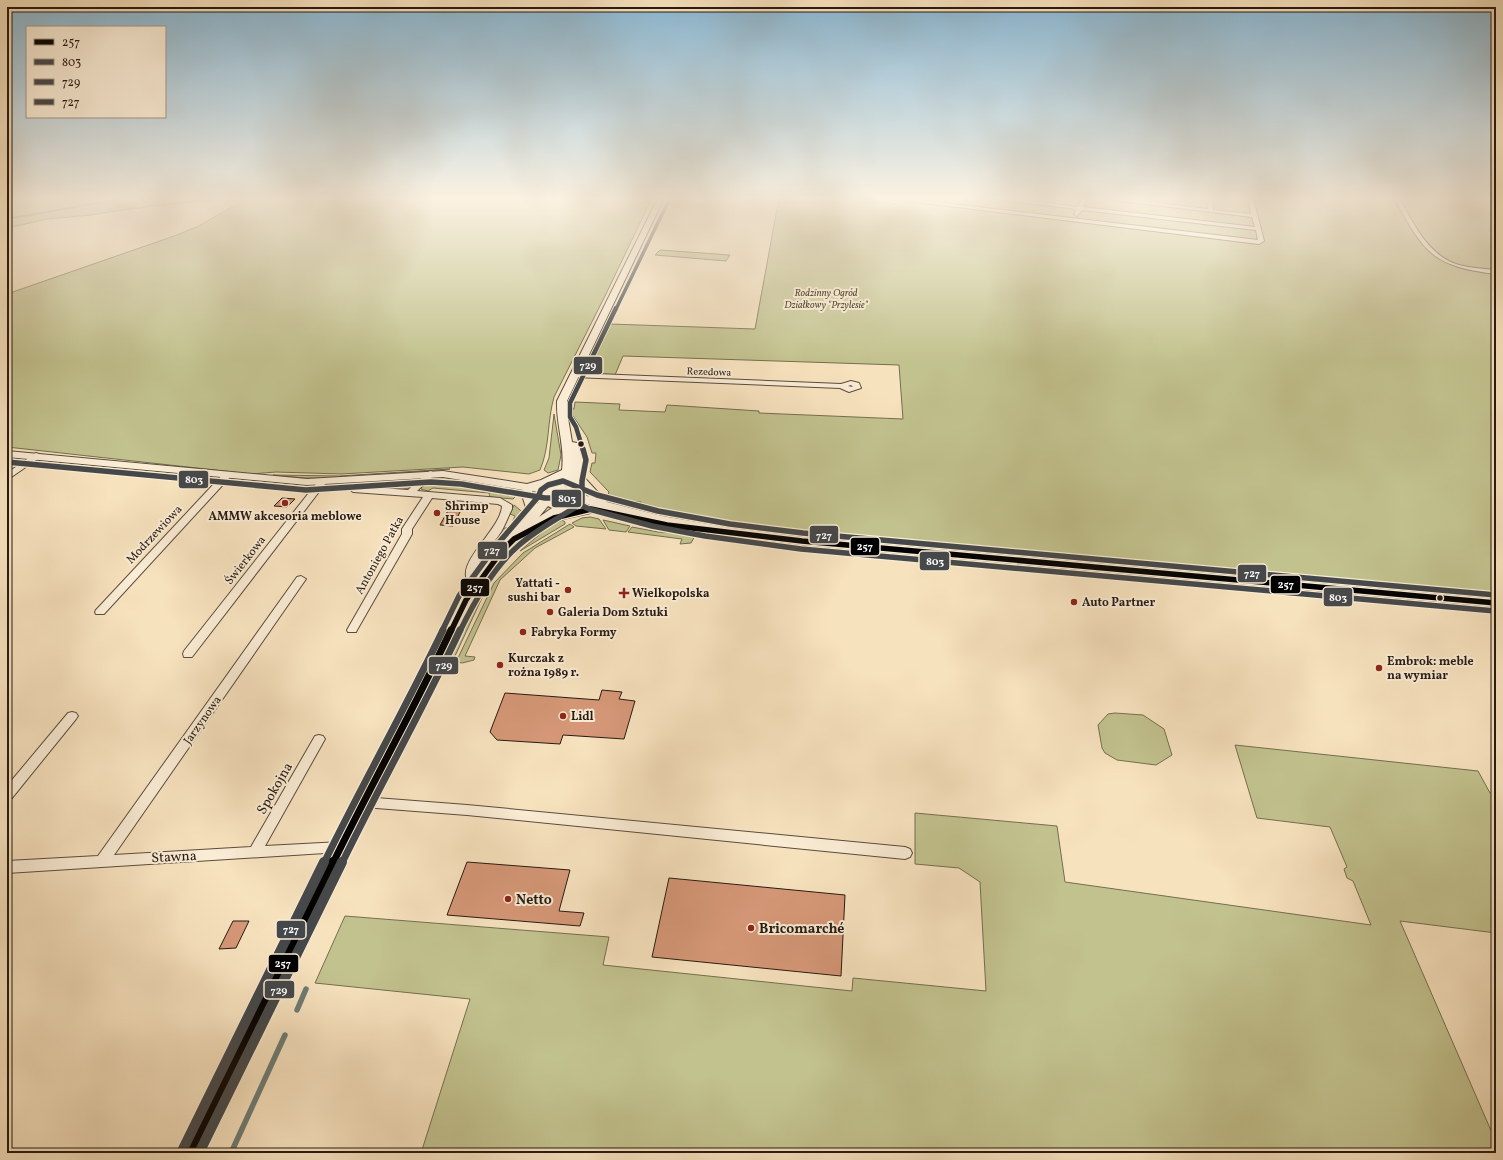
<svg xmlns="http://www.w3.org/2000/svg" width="1503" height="1160" viewBox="0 0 1503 1160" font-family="Vollkorn,serif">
<rect width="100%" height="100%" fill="#f7e2be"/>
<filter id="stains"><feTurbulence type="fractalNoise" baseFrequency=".005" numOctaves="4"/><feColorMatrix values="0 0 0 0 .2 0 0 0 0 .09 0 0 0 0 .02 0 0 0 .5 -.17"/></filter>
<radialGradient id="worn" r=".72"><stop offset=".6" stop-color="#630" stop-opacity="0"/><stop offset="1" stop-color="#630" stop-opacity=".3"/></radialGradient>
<path fill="#c2c28e" stroke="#746e50" d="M7,198h645l-46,96 -52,103c-7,24 -4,50 -14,73l-11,4 -66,-7 -122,7 -65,-2 -25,2 -244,-27v-153l170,-59 22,-9 43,-25h-45l-75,9 -31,5 -44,4 -40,9z
M779,198h79l38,6 2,-3 -21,-3h619v397l-617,-51 -116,-12 -125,-27 -6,-2 9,1v-2l-18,-1 -15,-6 1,-3 -19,-20 2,-9h3l1,-10h-4l-5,-16 -16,-24v-4h3l1,-7 45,2 -1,6 46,2 2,-7 92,6v2l144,6 -4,-54 -276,-9 -8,19 -28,-1 23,-50 145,5z
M660,250l70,5 -4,6 -71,-6z
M554,414l7,41 -3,15 -10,3 -4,-3 5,-12z
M450,469l-111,9h-34l-32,-3 66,1z
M388,481h20l3,4 -2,3 -10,2 -72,-5z
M429,482l87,14 -3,3 -23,-2 -1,-4 -56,-5 -5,3 -7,-2 2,-5z
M514,505l11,9 -5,8 -25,18 6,-11 9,-2 5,-11 -5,-2z
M590,517l9,2 7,10 -30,-3 -4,-3 10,-5z
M562,520l3,2v2l-45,27 27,-23z
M603,520l27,6 -4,6 -17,-2z
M570,524l4,3 -39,21 -35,32 -35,76 10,1 -1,3 -12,3 -6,-1 38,-79 29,-30z
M632,527l26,5 38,2 -5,9 -11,1 2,-5 -54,-7z
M487,587l-32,69 -5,6 17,-43z
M431,693l-27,58 -5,-3z
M1115,713l28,2 21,14 8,26 -16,10 -39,-5 -12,-7 -3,-5 -4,-23 10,-11z
M1235,745l243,26 12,22 6,1v139l-96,-12 96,221v11h-1075l49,-154 -155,-16 30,-67 264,21 -6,28 249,26 1,-13 133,13 -6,-109 -21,-14 -44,-4v-51l142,13 8,56 306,43 -18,-44 -6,-3 -3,-9 3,-2 -17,-40 -73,-9z"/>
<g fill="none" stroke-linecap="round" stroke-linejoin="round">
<path stroke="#6e7c75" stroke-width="2" d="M12,218l114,-20"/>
<path stroke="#6e7c75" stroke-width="5.5" d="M297,1010l9,-21
M231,1153l54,-118"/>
</g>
<path fill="#d69878" stroke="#271a12" d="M282,498l13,1 -8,8 -13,-1z
M450,507l12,1 -9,18 -13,-1z
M602,690l20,2 -3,7 16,2 -11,38 -61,-4 -3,9 -63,-4 -7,-8 15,-39 94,7z
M467,862l103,8 -11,41 25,2 -4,13 -133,-11z
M669,878l176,17 -4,81 -189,-19z
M233,921h16l-13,27 -17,1z"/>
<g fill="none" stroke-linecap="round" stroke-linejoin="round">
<defs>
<path id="minor" d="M883,198h18l357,42 -2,-10 -174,-20 -5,6 -3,-2 3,-5 -88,-11h18l71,9 4,-9h5l-4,9 172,20 -3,-10 -155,-19h18l93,11 -1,-11h5l1,12 38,4 -3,-16h5l11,43 -5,3z
M1394,198h5c15,26 29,58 60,67 12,3 25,4 37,5v4c-65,-8 -71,-21 -102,-76z
M571,373l270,11 10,-3 8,2 2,5 -12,4 -9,-4 -266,-11h-3zM851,385l2,2 -5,-1z
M36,453l3,1v4l-32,22v-7z
M431,471l4,3 -18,17 83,7 12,7v4c-4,8 -7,16 -11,23 -10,16 -34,34 -20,54l-5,3 -4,-1c-1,-2 -4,-5 -5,-8 -9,-20 34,-51 35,-74l-4,-2 -66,-6 -20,31v5l-55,96 -1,2h-8l-1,-2 55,-96v-5l21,-32 -70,-5 -4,-3 4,-3 55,4 20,-18z
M227,472l3,1 1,2 -1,2 -126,137h-8l-1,-2 1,-2 128,-137z
M322,479l3,1 1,2 -1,2 -133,173h-8l-1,-3 1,-3 135,-171z
M301,576l5,3 -192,276 137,-8 64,-111 4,-1 4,1 2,3 -60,107 76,-4 5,1 2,4 -2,4 -5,1 -334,21v-12l91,-5 199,-279z
M72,712l4,1 2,3 -2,3 -64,79 -5,2v-14l61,-73z
M363,797l104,8 438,42 5,2 2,4 -2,4 -5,2 -438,-44 -104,-8 -5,-1 -1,-4 1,-4z"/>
<path id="tertiary" d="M658,198h6l-97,203v11l5,30 5,1 1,2 6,20 -3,9 26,28 55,14 70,12 70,9 694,62v8l-694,-62 -116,-17 -91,-21 2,2 -2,3 -41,9 -4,-1 -18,12h-7l-20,23 -33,46 -47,101 -54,100 -169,351h-23l176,-351 54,-100 50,-102 38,-51 31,-35 -7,-22 2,-2 -80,-13 -136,8 -300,-28v-6l300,28 136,-8 84,13 14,-4 21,-10c3,-24 -6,-46 -5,-69zM557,481l-7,6 -7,-1zM568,481l1,6 -5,-1zM580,488l9,9 -9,-5zM532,491l11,2 -9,4zM558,492l9,3 2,3 -7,5 -11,-4 3,-4zM535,498l4,4 -2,2zM579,501l14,5 -31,6zM548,506l4,2 -13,9z"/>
</defs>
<use href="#minor" stroke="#5b4c3d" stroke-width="2"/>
<use href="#tertiary" stroke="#5b4c3d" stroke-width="2"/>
<use href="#minor" fill="#faecd5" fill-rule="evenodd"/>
<use href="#tertiary" fill="#faecd5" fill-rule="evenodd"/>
<defs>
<path id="bus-1-far2" d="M451,631l15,-31 35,-48 13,-13 40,-21 37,-9 76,16 135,16 694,62"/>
<path id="bus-1-far1" d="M333,863c38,-78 81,-154 118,-233"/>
<path id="bus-1" d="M190,1153l143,-291"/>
<path id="bus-2" d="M7,462l299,28 125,-8 30,2 84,14h21l23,11 63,17 53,10 96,13 694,62"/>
<path id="bus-3-far4" d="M616,309l52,-107"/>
<path id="bus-3-far3" d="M583,450l-7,-23 -6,-10v-14l46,-95"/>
<path id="bus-3-far2" d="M460,631c14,-29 34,-64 58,-85 19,-17 43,-29 64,-43v-22l4,-21 -3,-11"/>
<path id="bus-3-far1" d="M342,863c38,-78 81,-154 118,-233"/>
<path id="bus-3" d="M199,1153l143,-291"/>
<path id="bus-4-far2" d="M442,631l17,-35 36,-49 43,-50 3,-7 7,-5 15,-4 34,14 61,16 72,13 73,9 693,62"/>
<path id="bus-4-far1" d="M324,863c38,-78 81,-154 119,-233"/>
<path id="bus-4" d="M183,1149l141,-287"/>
</defs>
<use href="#bus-1-far2" stroke="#faecd5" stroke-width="8"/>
<use href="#bus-1-far1" stroke="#faecd5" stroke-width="10"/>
<use href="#bus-1" stroke="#faecd5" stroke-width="12"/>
<use href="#bus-2" stroke="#faecd5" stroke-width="8"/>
<use href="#bus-3-far4" stroke="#faecd5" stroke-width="5"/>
<use href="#bus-3-far3" stroke="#faecd5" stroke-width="6"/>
<use href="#bus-3-far2" stroke="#faecd5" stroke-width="8"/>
<use href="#bus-3-far1" stroke="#faecd5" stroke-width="10"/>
<use href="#bus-3" stroke="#faecd5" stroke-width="12"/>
<use href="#bus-4-far2" stroke="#faecd5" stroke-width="8"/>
<use href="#bus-4-far1" stroke="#faecd5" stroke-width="10"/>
<use href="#bus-4" stroke="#faecd5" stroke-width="12"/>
<use href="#bus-1-far2" stroke="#000" stroke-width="5.5"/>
<use href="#bus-1-far1" stroke="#000" stroke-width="7"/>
<use href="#bus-1" stroke="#000" stroke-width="10"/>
<use href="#bus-2" stroke="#45484a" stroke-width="5.5"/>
<use href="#bus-3-far4" stroke="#45484a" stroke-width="3.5"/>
<use href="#bus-3-far3" stroke="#45484a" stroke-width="4.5"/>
<use href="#bus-3-far2" stroke="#45484a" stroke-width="5.5"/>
<use href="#bus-3-far1" stroke="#45484a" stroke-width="7"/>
<use href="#bus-3" stroke="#45484a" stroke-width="10"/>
<use href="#bus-4-far2" stroke="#45484a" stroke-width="5.5"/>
<use href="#bus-4-far1" stroke="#45484a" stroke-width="7"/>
<use href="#bus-4" stroke="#45484a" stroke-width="10"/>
</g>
<linearGradient id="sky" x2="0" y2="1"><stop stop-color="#8ab8d4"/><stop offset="0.55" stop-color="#fbf2e2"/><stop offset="1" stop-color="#fbf2e2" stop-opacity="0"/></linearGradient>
<rect width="1503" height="361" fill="url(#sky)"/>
<g fill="#271a12" stroke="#faecd5" stroke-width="1.5">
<circle cx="581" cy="444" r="3.5"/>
<circle cx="1440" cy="598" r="3.5"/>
</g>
<g fill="#8f2418" stroke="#faecd5" stroke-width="1.5">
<circle cx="285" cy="503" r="4"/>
<circle cx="437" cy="513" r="4"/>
<circle cx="568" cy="590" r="4"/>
<path d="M622 587h4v4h4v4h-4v4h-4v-4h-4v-4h4z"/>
<circle cx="1074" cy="602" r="4"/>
<circle cx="550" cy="612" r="4"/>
<circle cx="523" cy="632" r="4"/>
<circle cx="500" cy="665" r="4"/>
<circle cx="1379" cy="668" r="4"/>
<circle cx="563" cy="716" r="4"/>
<circle cx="508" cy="899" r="4"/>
<circle cx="751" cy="928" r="4"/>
</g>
<g text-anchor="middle" stroke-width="4" stroke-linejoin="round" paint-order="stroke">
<g font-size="10" font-style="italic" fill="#564c37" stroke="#faecd5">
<text x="826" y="296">Rodzinny Ogród<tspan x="826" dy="12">Działkowy "Przylesie"</tspan></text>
</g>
<g font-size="10" fill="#271a12" stroke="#faecd5">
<text transform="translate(709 371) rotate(2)" y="4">Rezedowa</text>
</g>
<g font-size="12" font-weight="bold" fill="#271a12" stroke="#faecd5" text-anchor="start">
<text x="445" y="510">Shrimp<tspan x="445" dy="14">House</tspan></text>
<text x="285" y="520" text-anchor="middle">AMMW akcesoria meblowe</text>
<text x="560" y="587" text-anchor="end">Yattati -<tspan x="560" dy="14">sushi bar</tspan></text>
<text x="632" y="597">Wielkopolska</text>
<text x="1082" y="606">Auto Partner</text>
<text x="558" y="616">Galeria Dom Sztuki</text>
<text x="531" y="636">Fabryka Formy</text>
<text x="508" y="662">Kurczak z<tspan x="508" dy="14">rożna 1989 r.</tspan></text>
<text x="1387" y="665">Embrok: meble<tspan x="1387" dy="14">na wymiar</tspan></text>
<text x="571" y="720">Lidl</text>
</g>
<g font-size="12" fill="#271a12" stroke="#faecd5">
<text transform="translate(154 534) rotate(-47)" y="4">Modrzewiowa</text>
<text transform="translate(379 555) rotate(-61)" y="4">Antoniego Patka</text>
<text transform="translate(245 560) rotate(-52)" y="4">Świerkowa</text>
<text transform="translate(202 720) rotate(-55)" y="4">Jarzynowa</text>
</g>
<g font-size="14" fill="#271a12" stroke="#faecd5">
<text transform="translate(274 788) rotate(-60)" y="5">Spokojna</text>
<text transform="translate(174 856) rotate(-3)" y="5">Stawna</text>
</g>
<g font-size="14" font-weight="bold" fill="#271a12" stroke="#faecd5" text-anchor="start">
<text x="516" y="904">Netto</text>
<text x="759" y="933">Bricomarché</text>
</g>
</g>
<g stroke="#faecd5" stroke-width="1.5">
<rect x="573" y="356" width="30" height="19" rx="4" fill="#45484a"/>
<rect x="178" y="470" width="31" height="19" rx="4" fill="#45484a"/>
<rect x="551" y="489" width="31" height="19" rx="4" fill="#45484a"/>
<rect x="809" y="525" width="30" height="19" rx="4" fill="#45484a"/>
<rect x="850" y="537" width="30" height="19" rx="4" fill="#000"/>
<rect x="477" y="541" width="31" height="19" rx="4" fill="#45484a"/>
<rect x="919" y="551" width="31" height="20" rx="4" fill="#45484a"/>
<rect x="1237" y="564" width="30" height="19" rx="4" fill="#45484a"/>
<rect x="1270" y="575" width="31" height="19" rx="4" fill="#000"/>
<rect x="460" y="578" width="30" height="19" rx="4" fill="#000"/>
<rect x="1323" y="587" width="30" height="20" rx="4" fill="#45484a"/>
<rect x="428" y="656" width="31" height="19" rx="4" fill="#45484a"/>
<rect x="276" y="920" width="30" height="19" rx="4" fill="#45484a"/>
<rect x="268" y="954" width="31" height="19" rx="4" fill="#000"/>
<rect x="264" y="980" width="31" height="19" rx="4" fill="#45484a"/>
</g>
<g font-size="11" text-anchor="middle" font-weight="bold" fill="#fff">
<text x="588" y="369">729</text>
<text x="194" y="483">803</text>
<text x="567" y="502">803</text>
<text x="824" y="539">727</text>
<text x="865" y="550">257</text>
<text x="492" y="554">727</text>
<text x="935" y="565">803</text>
<text x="1252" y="577">727</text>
<text x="1286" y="588">257</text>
<text x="475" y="591">257</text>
<text x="1338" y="601">803</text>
<text x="444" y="669">729</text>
<text x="291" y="933">727</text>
<text x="283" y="967">257</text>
<text x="279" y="994">729</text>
</g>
<rect width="1503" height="1160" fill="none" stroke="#f7e2be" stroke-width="24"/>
<rect x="8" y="8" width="1487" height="1144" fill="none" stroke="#271a12" stroke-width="2"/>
<rect x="12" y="12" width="1479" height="1136" fill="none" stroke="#271a12"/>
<rect x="26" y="26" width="140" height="92" fill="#faecd5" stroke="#a69887"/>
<rect x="34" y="39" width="20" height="6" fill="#000000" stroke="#a69887"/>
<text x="62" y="46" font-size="12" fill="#271a12">257</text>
<rect x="34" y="59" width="20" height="6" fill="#45484a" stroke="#a69887"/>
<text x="62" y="66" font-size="12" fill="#271a12">803</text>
<rect x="34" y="79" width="20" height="6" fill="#45484a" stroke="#a69887"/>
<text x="62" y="86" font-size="12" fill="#271a12">729</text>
<rect x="34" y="99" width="20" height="6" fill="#45484a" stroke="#a69887"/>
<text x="62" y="106" font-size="12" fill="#271a12">727</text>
<rect width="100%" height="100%" filter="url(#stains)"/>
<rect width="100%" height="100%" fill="url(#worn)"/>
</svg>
